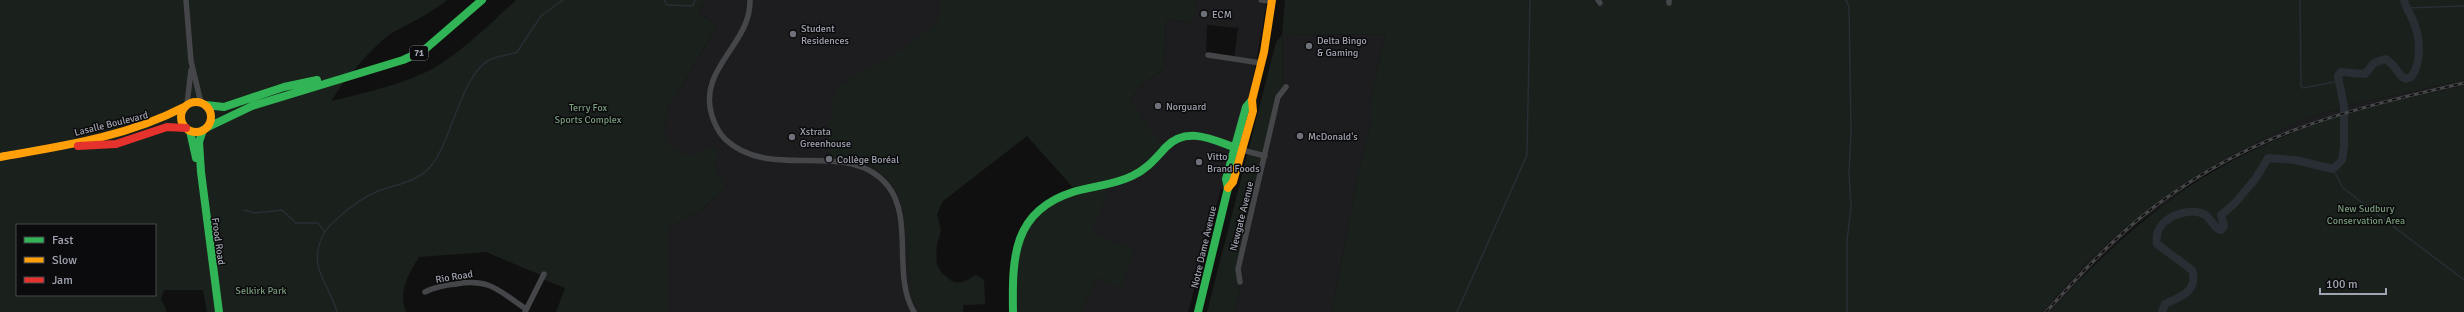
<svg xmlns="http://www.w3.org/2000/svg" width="2464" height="312" viewBox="0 0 2464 312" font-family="Signika,sans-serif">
<rect width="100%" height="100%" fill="#101010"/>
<path fill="#1d1d1f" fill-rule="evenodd" d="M706,0h236v202l-5,13 4,15 -4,11 -1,21 5,10 13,11 7,1 15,-9 8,5 1,24 -22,1v7h-295v-84l34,-18 25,-24 -11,-12 -3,-28 -9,7 -16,3 -16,-7 -7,-9 1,-28 51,-86 -19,-14z
M1196,0h71l-11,63 -28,125 -7,1 -33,123h-108l17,-34 38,-28 -44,-17 18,-46 21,-87 11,-15 23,-16 2,-50 26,4zM1207,25l31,3 -4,31 -28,-4z
M1385,34l-14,65v22l-13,53 -26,138h-98l6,-24 -2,-19 45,-179 -1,-55z
M2464,80v6l-82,18 -92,29 -42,18 -31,17 -23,14 -56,41 -45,42 -43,47h-8l46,-51 29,-27 66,-50 50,-30 68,-34 58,-17z"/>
<path fill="#1a201b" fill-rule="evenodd" d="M0,0h447c-17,14 -36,22 -55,33 -14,8 -55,54 -60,68 35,-9 75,-17 107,-36 28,-18 52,-42 77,-65h190l-8,12 19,14 -51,86 -1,28c13,17 31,19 47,5l7,8c-8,14 -3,22 8,33l-25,24 -34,18v84h-112l9,-24 -23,-9 1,-3 -57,-24 -67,5c-11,18 -21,35 -13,55h-199l-4,-22h-39l-3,9 6,13h-167zM17,225h138v70h-138z
M941,0h255l-3,23 -27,-4 -2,50 -23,16 -11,15 35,50 -10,11 -4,10 -42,16 -17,46 43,17 -14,38 -24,-10 -17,34h-66v-61l22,-38 41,-21 -50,-56 -85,66 -5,13 4,15 -5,19 1,18c14,18 20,20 39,8l8,5 1,24 -22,1v7h-43l-8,-14 -2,-17 -6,-67c-5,-28 -23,-48 -51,-56 -8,-2 -18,2 -24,-3l-2,-7 6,-48 4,-12 19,-13 33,-17 42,-30 8,-9z
M1285,0h1179v80l-105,23 -58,17 -68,34 -50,30 -66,50 -29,27 -46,51h-710l26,-138 13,-53v-22l14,-65 -103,1 1,55 -45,179 2,19 -6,24h-27l69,-270 6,-7z
M2464,86v226h-414c72,-80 146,-143 248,-181 13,-4 24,-11 37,-15 42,-13 86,-21 129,-30z"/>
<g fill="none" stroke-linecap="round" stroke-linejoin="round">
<path stroke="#282e34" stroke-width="1.5" d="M664,0l3,5 26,1 2,-6
M1846,0l3,7 2,125 -2,41 2,34 -4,34v71
M2300,0l1,86 2,2 36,-7
M2406,8l58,-2
M2333,169l10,19 121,92
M244,210l11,3 27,-3 14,13h22l7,9
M337,312c-8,-29 -30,-44 -14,-77 3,-6 10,-13 16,-18 11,-10 23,-19 37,-25 19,-8 41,-9 55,-26 21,-25 30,-93 60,-107 8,-3 18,-4 26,-7l24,-36 22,-16
M1457,312l70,-157 3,-155"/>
<path stroke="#282e34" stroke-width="8" d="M2162,312l3,-8c14,-7 34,-12 27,-34l-35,-26c-4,-24 25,-36 44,-31 10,2 11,15 20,17l3,-4 -3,-11 14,-12 21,-25 12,-20 27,2 38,9 9,-9 2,-13v-40l-6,-31 3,-4 24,2 9,-11 11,-4c10,4 11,14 20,20l6,-2c11,-14 9,-39 3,-54 -3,-8 -8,-15 -10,-23"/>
<path stroke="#454649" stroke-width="5.5" d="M186,0l5,61 10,42
M750,0c1,45 -53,68 -38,116 3,9 7,17 13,23 46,44 124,-2 163,47 26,33 4,90 26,126
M1261,0l11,1
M1598,0l2,3
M1669,0v3
M1208,55l53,8
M187,104l4,-34
M1242,150l23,6
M1240,282l-2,-13 40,-172 8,-10
M425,292c10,-5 20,-7 31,-8 34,-6 43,7 70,25
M525,312l19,-38"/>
<path stroke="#30b455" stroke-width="8" d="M206,105l18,2 60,-20 33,-7
M206,128l46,-22 151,-46 20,-9 59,-51
M203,130l-4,12 2,30 18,140
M190,131l6,27
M1013,312c-1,-55 0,-101 60,-120 20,-6 41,-7 59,-16 15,-7 23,-17 34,-29 22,-23 51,-5 76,3
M1198,312l30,-124 -2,-9 20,-72 6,-7"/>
<path stroke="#ff9f0a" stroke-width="8" d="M181 117a15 15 0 1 1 30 0a15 15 0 1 1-30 0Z
M0,157c63,-11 126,-20 184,-50
M1228,188l5,-6 20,-71 -1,-11 12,-48 8,-52"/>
<path stroke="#e5322d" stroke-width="8" d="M78,146l38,-2 51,-17 19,1"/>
<defs>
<path id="rail" d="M2046,312c30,-33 60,-66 94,-94 101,-82 201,-107 324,-135"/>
</defs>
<use href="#rail" stroke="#464749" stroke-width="3"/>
<use href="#rail" stroke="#0b0a0c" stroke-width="1.5" stroke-dasharray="4.5" stroke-linecap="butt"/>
</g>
<g fill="#6e7179" stroke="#0b0a0c" stroke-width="1.5">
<circle cx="1204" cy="14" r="4"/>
<circle cx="793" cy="34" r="4"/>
<circle cx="1309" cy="46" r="4"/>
<circle cx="1158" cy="106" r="4"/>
<circle cx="1300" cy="136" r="4"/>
<circle cx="792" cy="137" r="4"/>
<circle cx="829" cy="159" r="4"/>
<circle cx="1199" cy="162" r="4"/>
</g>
<g text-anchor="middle" stroke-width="3" stroke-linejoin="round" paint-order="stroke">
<rect fill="#0b0a0c" stroke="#747680" stroke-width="1" x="410" y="46" width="18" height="14" rx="3"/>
<g font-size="9" font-weight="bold" fill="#a1a5b1">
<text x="419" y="56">71</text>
</g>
<g font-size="10" fill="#a1a5b1" stroke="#0b0a0c" text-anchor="start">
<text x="1212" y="18">ECM</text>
<text x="801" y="32">Student<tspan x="801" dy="12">Residences</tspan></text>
<text x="1317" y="44">Delta Bingo<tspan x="1317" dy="12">&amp; Gaming</tspan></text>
<text x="1166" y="110">Norguard</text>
<text x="800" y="135">Xstrata<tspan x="800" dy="12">Greenhouse</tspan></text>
<text x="1308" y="140">McDonald's</text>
<text x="1207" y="160">Vitto<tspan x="1207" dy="12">Brand Foods</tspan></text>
<text x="837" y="163">Collège Boréal</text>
</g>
<g font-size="10" fill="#789c7c" stroke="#0b0a0c">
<text x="588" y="111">Terry Fox<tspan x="588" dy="12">Sports Complex</tspan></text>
<text x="2366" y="212">New Sudbury<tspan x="2366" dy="12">Conservation Area</tspan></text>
<text x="261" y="294">Selkirk Park</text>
</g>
<g font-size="10" fill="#a1a5b1" stroke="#0b0a0c">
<text transform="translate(111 123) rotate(-14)" y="4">Lasalle Boulevard</text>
<text transform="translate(1241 216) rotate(-76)" y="4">Newgate Avenue</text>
<text transform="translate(219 241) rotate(82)" y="4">Frood Road</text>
<text transform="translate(1203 247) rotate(-77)" y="4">Notre Dame Avenue</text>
<text transform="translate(454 276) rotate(-9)" y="4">Rio Road</text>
</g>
</g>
<rect x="16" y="224" width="140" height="72" fill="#0b0a0c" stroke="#47484e"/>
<rect x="24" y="237" width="20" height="6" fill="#30b455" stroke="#47484e"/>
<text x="52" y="244" font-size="12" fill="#a1a5b1">Fast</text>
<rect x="24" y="257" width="20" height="6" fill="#ff9f0a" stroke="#47484e"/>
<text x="52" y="264" font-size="12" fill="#a1a5b1">Slow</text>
<rect x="24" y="277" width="20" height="6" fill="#e5322d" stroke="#47484e"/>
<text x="52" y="284" font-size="12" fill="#a1a5b1">Jam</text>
<path d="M2320 288v6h66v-6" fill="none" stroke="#a1a5b1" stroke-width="2"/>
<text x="2326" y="288" font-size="12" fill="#a1a5b1" stroke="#0b0a0c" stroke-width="3" paint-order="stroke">100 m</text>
</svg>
